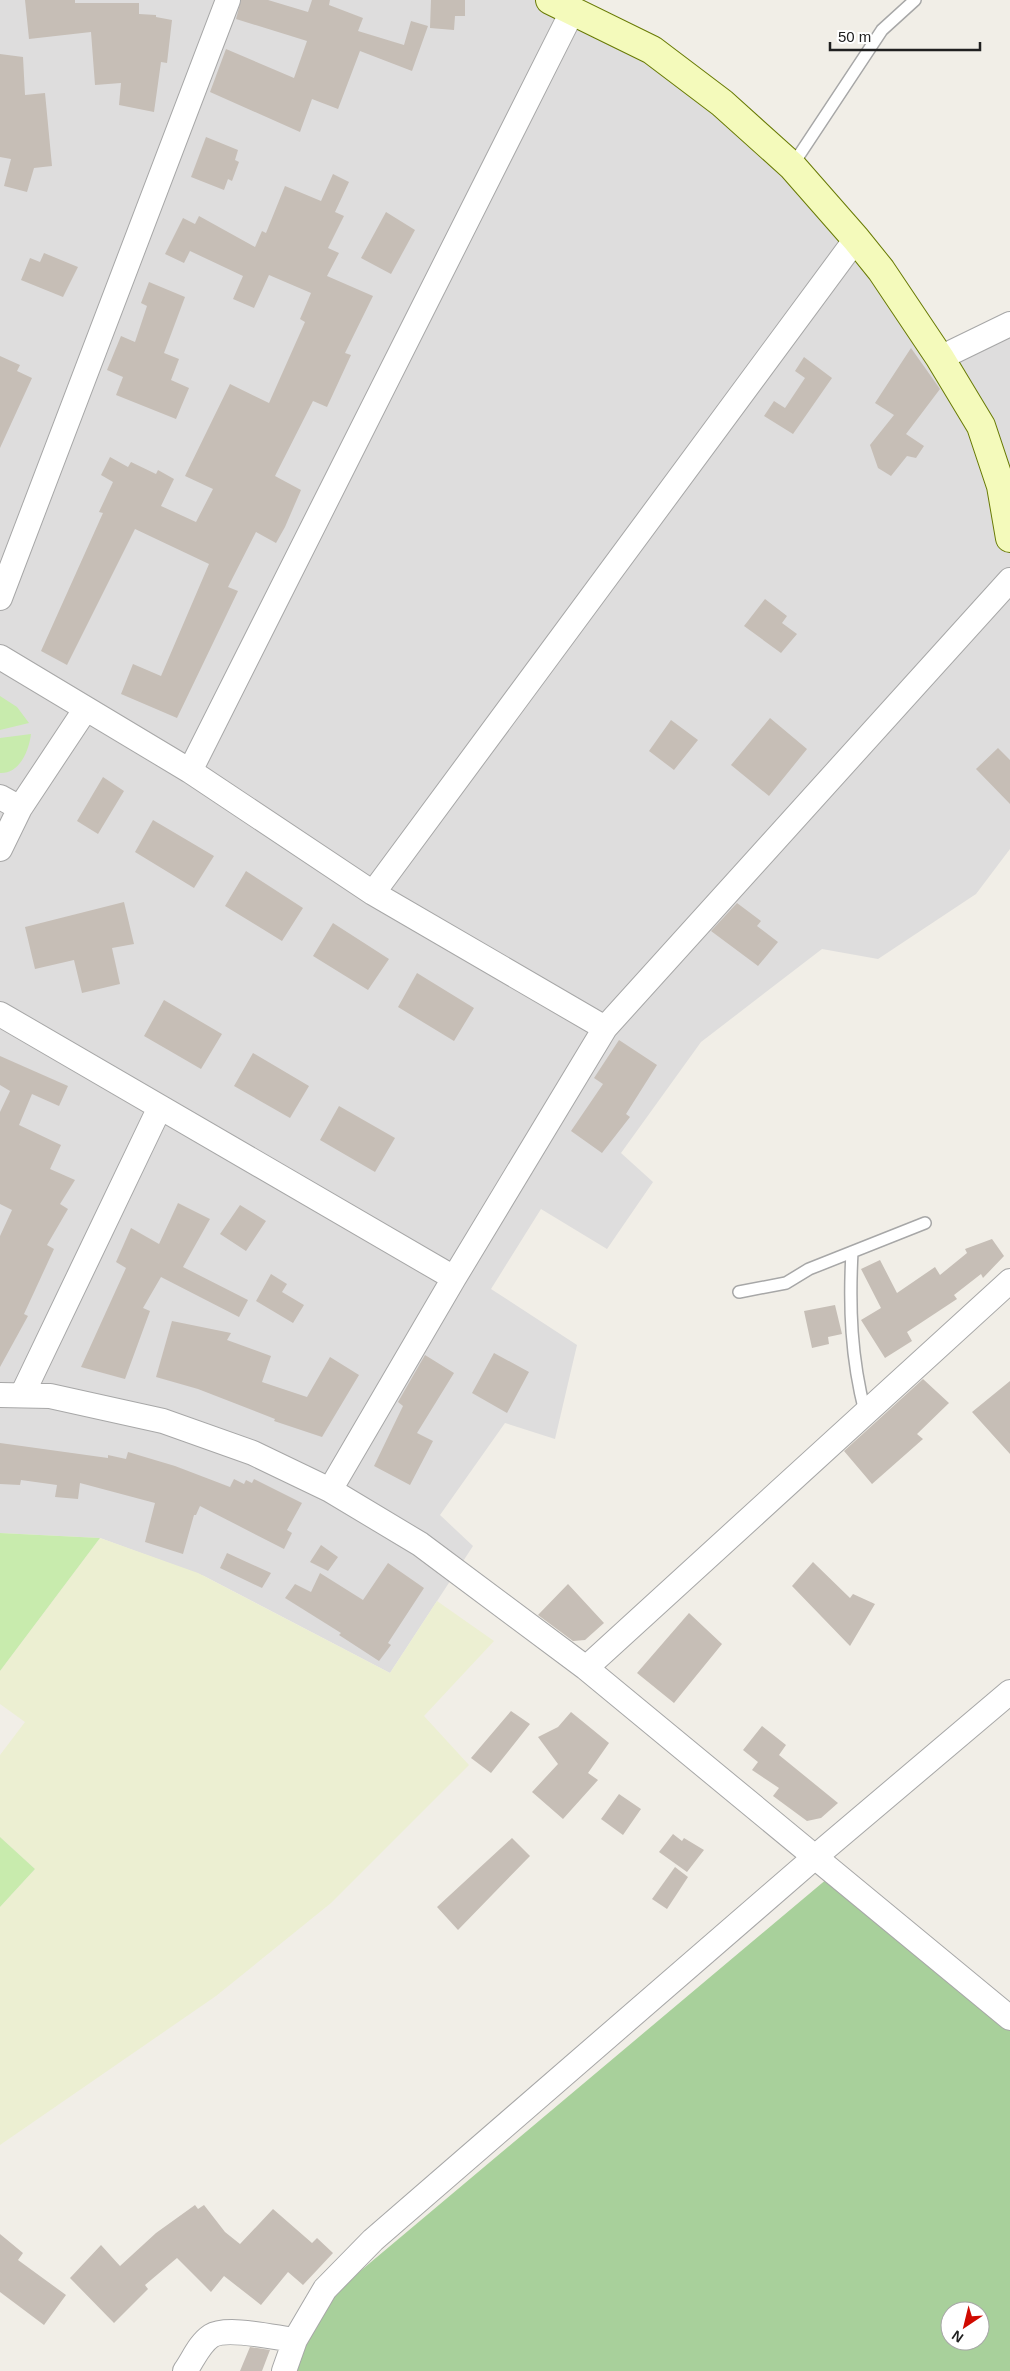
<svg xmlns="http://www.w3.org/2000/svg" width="1010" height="2371" viewBox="0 0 1010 2371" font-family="Helvetica,sans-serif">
<rect width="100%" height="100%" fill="#f1eee7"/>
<path fill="#dedddd" d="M0,0h550l179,110 211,248 70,-32v523l-34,45 -98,65 -56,-10 -121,93 -80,111 32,29 -46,67 -66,-40 -50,80 86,56 -22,94 -50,-16 -65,92 33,31 -83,127 -186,-97 -104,-38 -100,-5z"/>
<path fill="#ecefd2" d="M100,1538l98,35 192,100 47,-72 57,40 -70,75 45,49 -138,138 -115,93 -216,149v-238l35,-38 -35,-32v-82l25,-33 -25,-18v-33z"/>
<path fill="#c8ebad" d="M0,696l17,11 12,16 -29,7z
M31,734c-2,16 -11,40 -31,39v-35z
M0,1533l100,5 -100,133z
M0,1837l35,32 -35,38z"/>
<path fill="#a8d09b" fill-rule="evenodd" d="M834,1873l176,145v353h-715l7,-22 31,-55zM950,2311h30v30h-30z"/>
<path fill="#c6beb6" d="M25,0h50v3h64v11l17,1v2l16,3 -5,43 -6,-1 -7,50 -35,-7 2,-22 -26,2 -4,-53 -62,7z
M241,0h27l40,12 4,-12h18l-1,5 34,13 -5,13 46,14 7,-24 17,5 -16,45 -52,-20 -22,58 -26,-10 -12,33 -90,-40 16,-43 68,29 13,-37 -71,-22z
M431,0h34v16h-10l-1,14 -24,-2z
M0,54l23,3 2,38 20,-2 7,73 -18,2 -7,24 -23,-6 7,-27 -11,-2z
M206,137l32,13 -3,10 4,2 -7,19 -4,-2 -4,11 -33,-13z
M333,174l16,8 -14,30 9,4 -16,32 11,5 -12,23 46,20 -28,57 6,2 -24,52 -14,-6 -38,75 26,14 -16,37 -9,16 -20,-11 -28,55 10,4 -61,127 -56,-24 12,-30 28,12 48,-112 -74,-35 -68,136 -26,-14 62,-138 -4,-1 14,-30 -12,-7 9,-18 18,10 3,-5 25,12 2,-4 16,9 -13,27 35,16 17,-33 -28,-13 45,-92 39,19 36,-81 -5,-3 11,-26 -42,-18 -15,33 -21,-9 10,-23 -53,-25 -6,12 -19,-9 18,-36 12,6 4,-8 56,31 7,-16 4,2 19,-47 36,15z
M386,212l29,18 -24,44 -30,-16z
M44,253l34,14 -15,30 -42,-17 9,-22 10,4z
M149,282l36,15 -21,56 15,6 -8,21 18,8 -13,31 -60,-24 7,-18 -16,-7 14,-34 14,6 12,-36 -6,-3z
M911,348l29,41 -34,45 18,12 -8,12 -9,-2 -16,20 -13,-8 -8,-23 24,-30 -19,-12z
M0,356l20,9 -3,6 15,7 -32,70z
M804,357l28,21 -39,56 -29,-18 10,-15 11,7 20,-30 -10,-7z
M765,599l22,17 -5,7 15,11 -16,19 -37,-27z
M770,718l37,31 -38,47 -38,-31z
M671,720l27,20 -24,30 -25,-19z
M998,748l12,12v44l-34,-35z
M103,777l21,14 -26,43 -21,-13z
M153,820l61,36 -20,32 -59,-36z
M246,871l57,37 -21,33 -57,-35z
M124,902l10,42 -22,4 8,36 -38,9 -8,-33 -39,9 -10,-42z
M737,903l24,18 -4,5 21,16 -20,24 -47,-35z
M333,923l56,36 -21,31 -55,-34z
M417,973l57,35 -20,33 -56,-34z
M164,1000l58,34 -21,35 -57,-33z
M619,1040l38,25 -31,49 4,3 -28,36 -31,-22 32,-47 -9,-6z
M253,1053l56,33 -19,32 -56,-32z
M0,1056l68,30 -9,20 -27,-12 -13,31 42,20 -11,24 25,11 -15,24 8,5 -21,36 7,4 -30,65 4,2 -28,51v-131l12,-26 -12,-6v-92l10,-21 -10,-6z
M339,1106l56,32 -20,34 -55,-32z
M178,1203l32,16 -27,48 65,33 -9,17 -78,-40 -18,31 7,3 -25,68 -44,-12 45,-99 -10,-6 15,-34 28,16z
M240,1205l26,16 -20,30 -26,-17z
M992,1239l12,17 -21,22 -2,-4 -27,21 3,4 -50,33 5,9 -27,17 -24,-38 20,-12 -20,-39 19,-9 17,33 38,-26 5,8 27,-22 -2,-4z
M271,1274l16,10 -5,8 22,13 -11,18 -37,-22z
M835,1305l7,29 -14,3 1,7 -17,4 -8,-37z
M172,1321l59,12 -4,7 44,16 -9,26 45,15 23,-40 29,18 -37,62 -48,-16 1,-2 -77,-30 -42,-12z
M494,1353l35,19 -22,41 -35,-20z
M425,1355l29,18 -37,60 16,8 -23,44 -36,-19 29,-60 -5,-4z
M923,1379l26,24 -32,31 6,5 -51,45 -28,-33z
M1010,1381v73l-38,-42z
M0,1443l108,15v-3l18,4 2,-7 47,14 55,21 4,-8 10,5 2,-4 6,3 2,-4 48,24 -15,27 5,3 -8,16 -84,-43 -4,9h-2l-11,39 -38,-12 10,-39 -75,-20 -2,16 -23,-2 2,-12 -36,-5 -1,5 -20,-1z
M321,1545l17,12 -10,14 -18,-9z
M227,1553l44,20 -9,15 -42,-20z
M813,1562l37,36 3,-4 22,10 -25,42 -58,-60z
M388,1563l36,25 -36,55 3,2 -12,16 -40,-26 2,-2 -56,-35 10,-14 16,8 9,-19 43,27z
M568,1584l36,39 -19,17 -12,1 -35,-26z
M689,1613l33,31 -48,59 -37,-30z
M511,1711l19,13 -39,49 -20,-15z
M571,1712l38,31 -21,30 10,7 -35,39 -31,-27 26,-28 -20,-27 20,-10z
M762,1726l24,19 -7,10 59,48 -17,15 -14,3 -34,-25 6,-8 -27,-18 6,-8 -15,-12z
M619,1794l22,15 -18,26 -22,-16z
M673,1834l9,7 2,-3 20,12 -17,22 -28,-20z
M512,1838l18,18 -72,74 -21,-23z
M675,1867l13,10 -21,32 -15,-10z
M195,2205l3,4 6,-4 21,27 15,12 33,-35 39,34 5,-5 16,15 -30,32 -15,-13 -27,33 -37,-29 -13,16 -34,-34 -32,27 3,4 -34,34 -44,-45 31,-33 19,21 36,-33z
M0,2234l23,19 -5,7 48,35 -22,30 -44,-33z
M250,2347l20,3 -8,21h-22z"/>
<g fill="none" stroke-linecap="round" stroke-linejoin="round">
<defs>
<path id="lane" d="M792,166l90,-136 33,-30
M852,1252c-3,55 -1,106 13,160
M739,1292l47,-9 23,-14 116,-46"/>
<path id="street" d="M940,358l70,-34
M0,598l228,-598
M0,657l190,114 183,122 232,135
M190,771l383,-761
M0,797l20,11
M0,849l20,-41 65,-98
M373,893l483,-654
M0,1014l454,264
M0,1395l50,1 113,25 90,32 77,37 90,54 166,124 424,350
M22,1395l138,-288
M330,1490l124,-212 151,-250 405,-448
M586,1668l424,-387
M185,2371c8,-11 14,-27 26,-35 16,-10 65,2 84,4
M284,2371l11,-31 30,-51 48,-49 442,-383 195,-165"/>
<path id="secondary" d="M550,0l102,50 70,53 70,63 64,73 25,31 59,88 41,68 20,60 9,52"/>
</defs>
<use href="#lane" stroke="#a7a7a7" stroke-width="14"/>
<use href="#street" stroke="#a7a7a7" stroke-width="26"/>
<use href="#secondary" stroke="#687a04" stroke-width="30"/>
<use href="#lane" stroke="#fff" stroke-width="11"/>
<use href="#street" stroke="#fff" stroke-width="24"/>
<use href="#secondary" stroke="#f4fabb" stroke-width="28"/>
</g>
<g transform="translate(965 2326) rotate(215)"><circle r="24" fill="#ffffff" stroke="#a6a6a6"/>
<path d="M0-4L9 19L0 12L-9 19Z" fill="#d00a00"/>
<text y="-8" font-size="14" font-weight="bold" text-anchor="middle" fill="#202020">N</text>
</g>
<path d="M830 42v8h150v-8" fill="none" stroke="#202020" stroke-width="2.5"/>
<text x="838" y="42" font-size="15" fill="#202020" stroke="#ffffff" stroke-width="4" paint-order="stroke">50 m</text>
</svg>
